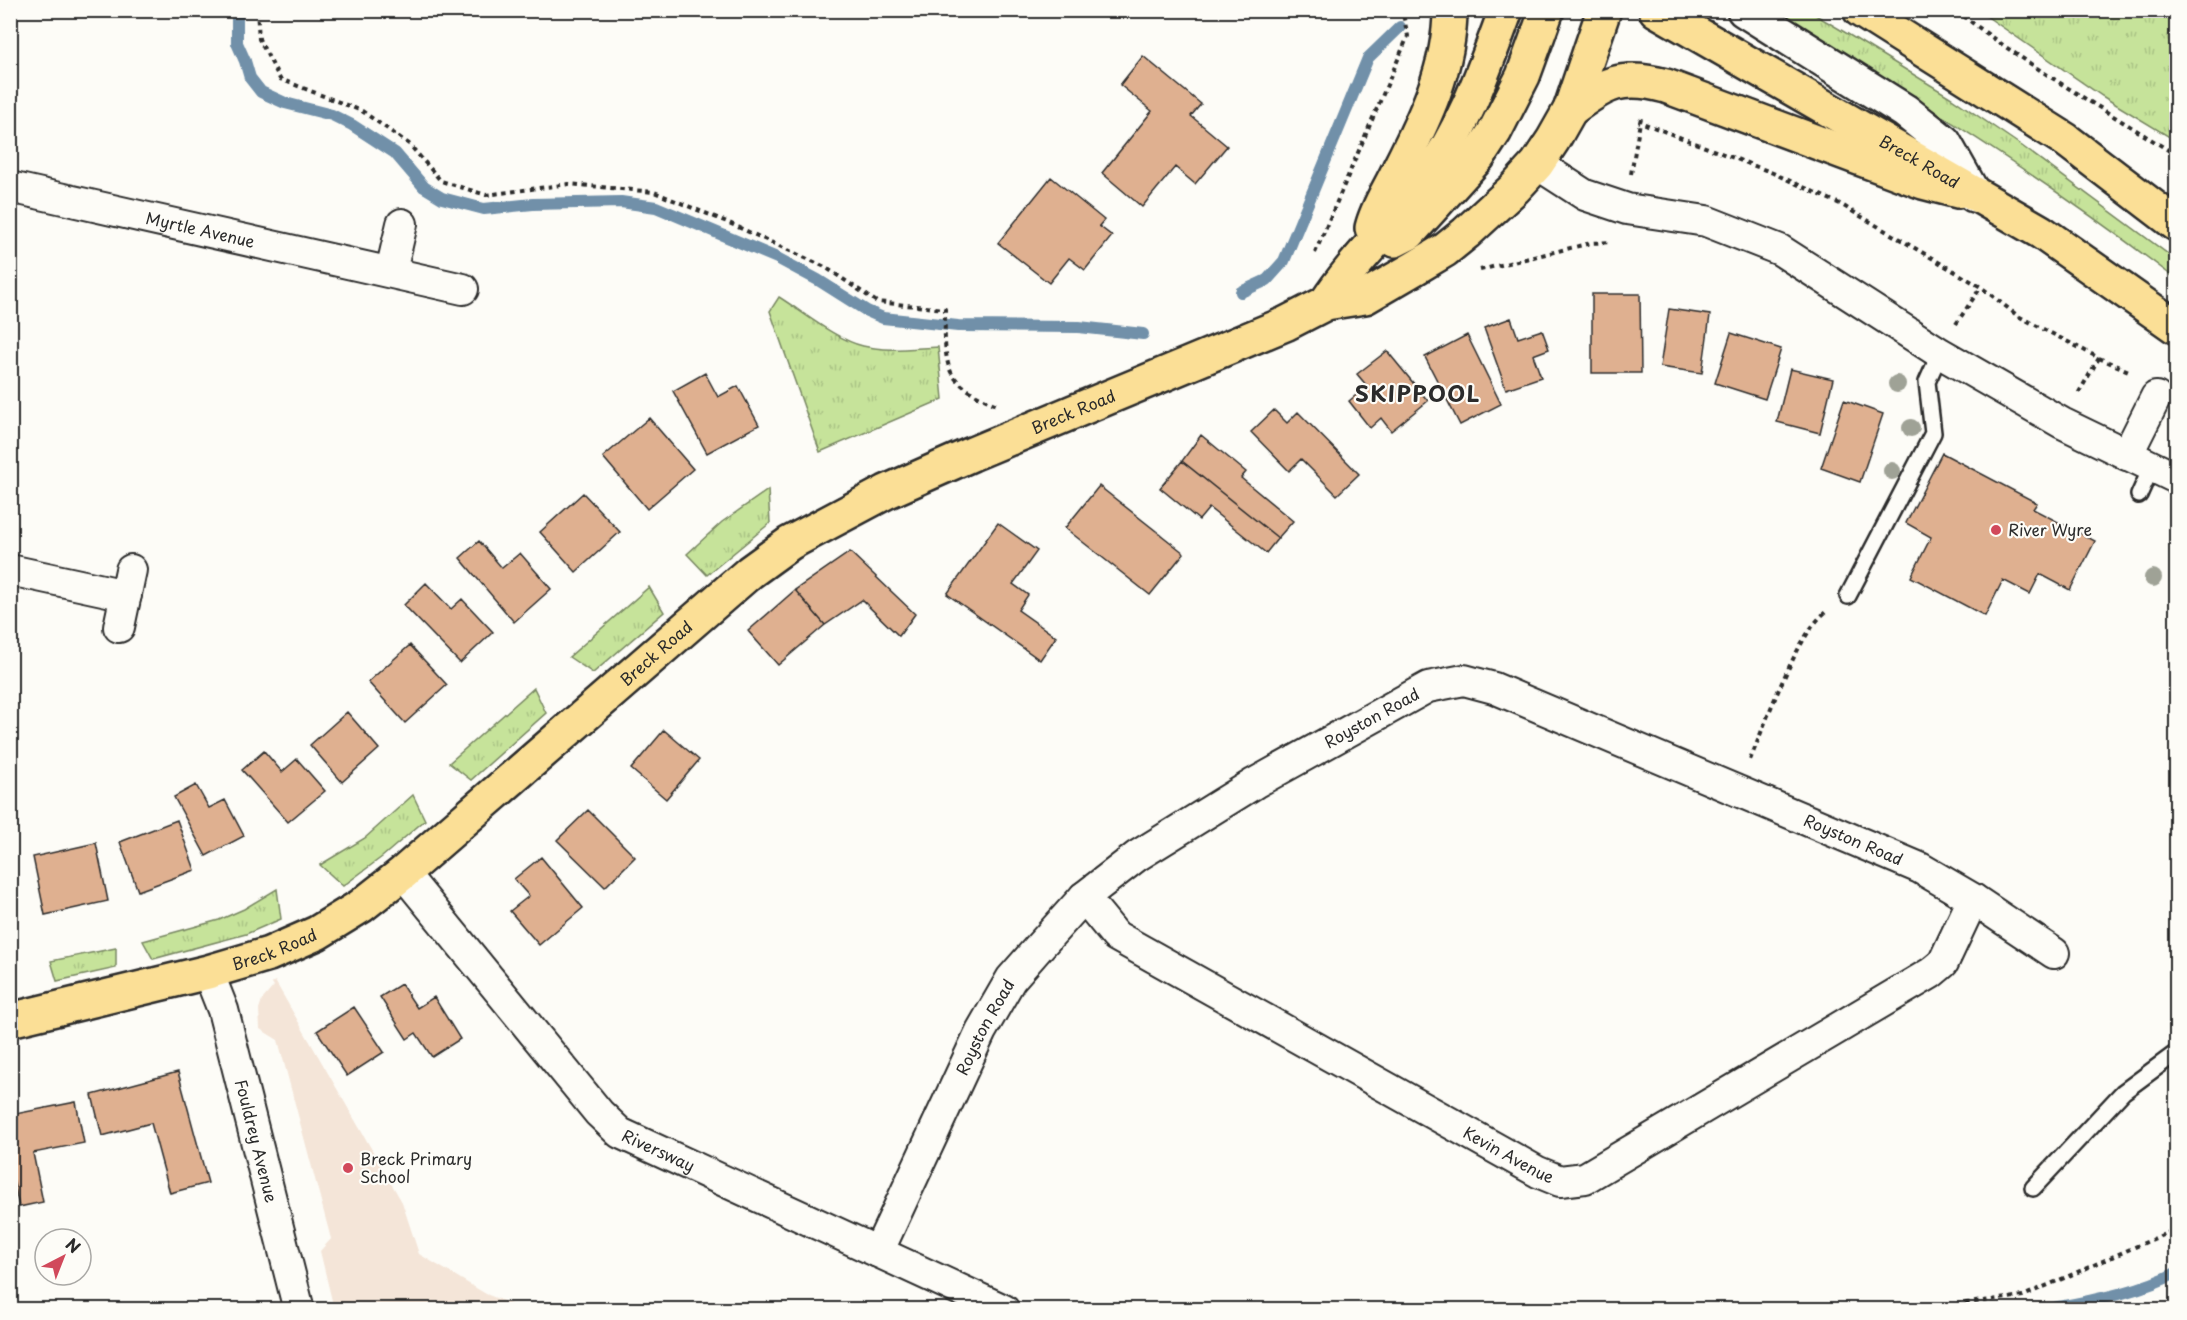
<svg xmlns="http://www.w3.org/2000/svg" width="2187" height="1320" viewBox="0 0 2187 1320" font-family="'Playpen Sans',sans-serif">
<defs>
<pattern id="grass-tufts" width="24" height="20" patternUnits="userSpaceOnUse" patternTransform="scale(1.5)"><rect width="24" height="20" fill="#c6e39a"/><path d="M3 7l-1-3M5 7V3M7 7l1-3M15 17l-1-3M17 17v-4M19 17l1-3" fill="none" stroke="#aac385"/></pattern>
</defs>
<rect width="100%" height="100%" fill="#fdfcf7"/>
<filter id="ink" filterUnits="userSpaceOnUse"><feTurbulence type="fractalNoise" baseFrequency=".0167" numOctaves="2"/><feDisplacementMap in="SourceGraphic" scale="12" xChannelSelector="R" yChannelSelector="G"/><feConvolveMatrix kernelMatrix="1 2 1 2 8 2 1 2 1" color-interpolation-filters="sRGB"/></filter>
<g filter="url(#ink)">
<path fill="#f4e5d8" d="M275,981l127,221 17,52 67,40 37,15h-189l-14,-58 11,-12 -53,-199 -18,-11 -1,-20 3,-9 12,-14 -2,-3z"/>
<path fill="url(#grass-tufts)" stroke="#788762" stroke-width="1.5" d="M1768,11h41l37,22 104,64 72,49 154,114v19c-129,-99 -267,-187 -408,-268z
M1979,11h197v130l-74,-45z
M779,297c24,15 58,43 84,49 24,6 51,2 75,1l5,52 -123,53 -50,-141z
M768,490l2,33 -63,52 -20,-21 35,-32z
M649,587l15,25 -71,61 -24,-16z
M534,688l12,25 -75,67 -22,-17z
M413,795l12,25 -43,37 -39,29 -23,-21 45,-27z
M277,889l4,30 -35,15 -93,25 -10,-18 76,-21 25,-11z
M116,948v20l-59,13 -6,-20z"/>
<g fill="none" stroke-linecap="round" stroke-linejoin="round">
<path stroke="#7190a9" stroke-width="12" d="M237,10v33l8,18 5,17 11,14 24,11 47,12 20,10 43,28 29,34 18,11 42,11 49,-5 88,-2 35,5 121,51 41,22 49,31 16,7 75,8 121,1 64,7
M1241,292l26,-12 17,-19 84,-203 32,-31
M2043,1310c44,-9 93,-16 133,-37"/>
</g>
<path fill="#dfb090" stroke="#2b2b2b" stroke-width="1.5" d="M1143,56l58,48 -10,12 36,30 -32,38 -20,-17 -33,40 -40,-34 50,-62 -32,-26z
M1051,177l53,43 -5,6 13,10 -27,34 -16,-12 -20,25 -51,-40z
M1592,294h48l1,79h-49z
M1669,309l41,6 -8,58 -42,-6z
M1511,318l7,20 24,-8 7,19 -16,6 8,22 -35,12 -22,-61z
M1731,333l50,16 -16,50 -50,-16z
M1467,335l34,69 -41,21 -35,-68z
M1387,351l41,50 -37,30 -10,-13 -11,10 -21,-27 18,-15 -10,-12z
M1790,369l43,10 -13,54 -43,-11z
M705,373l13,24 20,-11 21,39 -52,28 -34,-62z
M1844,400l39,14 -23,68 -39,-14z
M1274,410l13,13 11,-11 61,62 -22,21 -36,-36 -12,12 -38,-39z
M649,418l44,51 -46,40 -44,-52z
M1201,435l45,37 -5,6 52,43 -15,17 -96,-77z
M1942,453l95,50 -4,6 62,32 -25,49 -30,-16 -10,20 -27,-14 -18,36 -74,-39 20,-40 -25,-14z
M1182,461l96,77 -12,15 -57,-45 -10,12 -39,-32z
M1099,486l85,67 -34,42 -85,-67z
M583,493l37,39 -44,40 -36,-40z
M998,523l39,28 -24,33 15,11 -10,15 38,27 -16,23 -93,-66z
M479,541l23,27 18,-15 31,36 -37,33 -54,-64z
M850,552l65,62 -16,22 -37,-36 -37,25 -30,-35z
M426,583l25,26 11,-10 31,33 -33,31 -56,-58z
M795,590l30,35 -47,40 -30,-34z
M410,645l37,40 -42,38 -37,-41z
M347,712l32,37 -37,33 -32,-37z
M664,730l35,30 -33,39 -35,-30z
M264,751l18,21 15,-13 28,32 -37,31 -46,-52z
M196,785l13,23 16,-8 19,36 -38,20 -32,-59z
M588,810l47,47 -30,30 -48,-47z
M177,820l18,50 -57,21 -18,-49z
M96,843l12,58 -63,14 -12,-58z
M541,857l42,51 -44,37 -29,-34 19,-15 -15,-17z
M401,984l16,24 17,-11 26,42 -28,18 -16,-24 -9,6 -27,-42z
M354,1007l30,45 -37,24 -30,-45z
M178,1072l30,111 -38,10 -19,-70 -49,13 -10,-41z
M76,1102l8,41 -51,10 10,49 -24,5 -9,-43v-49z"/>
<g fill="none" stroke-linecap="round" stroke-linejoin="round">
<defs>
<path id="lane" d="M2139,495l13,-29
M1848,596l85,-163 -6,-51 13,-29
M2033,1188l90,-96 53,-39"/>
<g id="street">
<path d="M1537,164l48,31 42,14 79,12 74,29 160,103 122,70 114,55"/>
<path id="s1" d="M10,187l453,102"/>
<path d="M391,271l11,-47"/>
<path d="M2127,455l29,-58"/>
<path d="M10,570l116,25"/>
<path d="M119,627l12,-57"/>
<path id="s2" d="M403,873l196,240 21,20 384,177"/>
<path id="s3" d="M1084,897l32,39 422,236 22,9 25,-3 346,-205 12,-10 30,-64"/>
<path id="s4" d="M208,972l15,38 76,300"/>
<path id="s5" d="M878,1252l103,-221 30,-52 28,-32 45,-50 53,-41 118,-73 173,-96 36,-7 30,8 426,180 53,31 81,54"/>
</g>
<path id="secondary" d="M1744,10l161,101 39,31 30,53"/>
<g id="primary">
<path d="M1570,110c35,-27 52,-36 96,-24l257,96 35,9"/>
<path d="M1372,228c5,-21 18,-39 27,-59 25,-49 51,-102 51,-159"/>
<path d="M1395,240l14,-7 69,-76 17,-26 28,-55 24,-66"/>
<path d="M1326,303c29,-45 70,-80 101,-124 39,-55 56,-107 79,-169"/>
<path id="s6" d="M10,1020l198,-48 61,-18 48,-21 44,-27 42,-33 347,-301 40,-29 96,-51 86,-38 313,-130 41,-21 39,-6 50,-29 30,-18 21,-17 49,-45 22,-24 16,-24 17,-30 34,-100"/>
</g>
<g id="highway">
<path id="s7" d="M1656,10l385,222 135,95"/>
<path d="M1860,10l206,130 110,84"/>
</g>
</defs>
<use href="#lane" stroke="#2b2b2b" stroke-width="20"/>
<use href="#street" stroke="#2b2b2b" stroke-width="34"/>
<use href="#secondary" stroke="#2b2b2b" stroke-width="38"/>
<use href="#primary" stroke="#2b2b2b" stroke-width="38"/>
<use href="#highway" stroke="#2b2b2b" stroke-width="38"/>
<path stroke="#2b2b2b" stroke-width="4" stroke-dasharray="4.5 4.5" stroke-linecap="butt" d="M257,10l2,29 21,40 82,32 47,33 32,37 45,14 83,-11 85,8 73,30 98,45 52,35 68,7c0,18 -2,46 6,63 7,15 32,27 46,33
M1956,10c69,55 146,98 220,145
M1641,118l-1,4 133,51 67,31 141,83 37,29 81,42 -21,36
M1631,174l9,-52
M1315,253l93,-217 -6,-26
M1480,270l111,-27 20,-1
M1956,324l25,-37
M2099,358l32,14
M1750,760c16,-38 47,-127 77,-149
M1939,1310l28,-7 56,-7 153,-67"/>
<use href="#lane" stroke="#fdfcf7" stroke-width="15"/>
<use href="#street" stroke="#fdfcf7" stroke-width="30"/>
<use href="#secondary" stroke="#fdfcf7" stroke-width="33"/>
<use href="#primary" stroke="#fbdf96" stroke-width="33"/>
<use href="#highway" stroke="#fbdf96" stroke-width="33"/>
</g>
<g fill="#9fa296">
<circle cx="1897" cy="384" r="9"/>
<circle cx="1911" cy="428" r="9"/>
<circle cx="1892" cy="471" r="9"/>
<circle cx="2153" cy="578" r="9"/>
</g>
</g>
<g fill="#d1495b" stroke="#fdfcf7" stroke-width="2">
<circle cx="1996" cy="530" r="6"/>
<circle cx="348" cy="1168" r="6"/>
</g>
<g text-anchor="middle" stroke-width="4.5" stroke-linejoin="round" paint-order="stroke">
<g font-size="16" fill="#2b2b2b" stroke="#fdfcf7">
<text dy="6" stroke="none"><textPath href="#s7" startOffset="304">Breck Road</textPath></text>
<text dy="6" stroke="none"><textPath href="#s1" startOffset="195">Myrtle Avenue</textPath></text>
<text dy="6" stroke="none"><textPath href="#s6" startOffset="1246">Breck Road</textPath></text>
<text dy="6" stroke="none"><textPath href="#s6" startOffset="760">Breck Road</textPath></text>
<text dy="6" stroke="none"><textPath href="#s5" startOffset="753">Royston Road</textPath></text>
<text dy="6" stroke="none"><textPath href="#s5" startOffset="1275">Royston Road</textPath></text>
<text dy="6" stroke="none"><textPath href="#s6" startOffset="274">Breck Road</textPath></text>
<text dy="6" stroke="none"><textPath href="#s5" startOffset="249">Royston Road</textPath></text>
<text dy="6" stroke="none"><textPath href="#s4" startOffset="176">Fouldrey Avenue</textPath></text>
<text dy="6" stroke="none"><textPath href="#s2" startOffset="381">Riversway</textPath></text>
<text dy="6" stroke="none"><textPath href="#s3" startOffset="500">Kevin Avenue</textPath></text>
</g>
<g font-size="16" fill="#2b2b2b" stroke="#fdfcf7" text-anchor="start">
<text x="2008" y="536">River Wyre</text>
<text x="360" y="1165">Breck Primary<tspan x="360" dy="18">School</tspan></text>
</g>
<g font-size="22" font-weight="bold" letter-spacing="1.5" fill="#2b2b2b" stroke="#fdfcf7">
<text x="1418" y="402">SKIPPOOL</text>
</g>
</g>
<rect width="2187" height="1320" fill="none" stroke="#fdfcf7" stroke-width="36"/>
<rect x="18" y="18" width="2151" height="1284" fill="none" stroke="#2b2b2b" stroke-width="2" filter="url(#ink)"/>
<g transform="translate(63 1257) rotate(42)"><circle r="28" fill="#fdfcf7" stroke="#a9a8a5" stroke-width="1.5"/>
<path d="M0-4.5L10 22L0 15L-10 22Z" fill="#d1495b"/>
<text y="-9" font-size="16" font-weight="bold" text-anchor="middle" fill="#2b2b2b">N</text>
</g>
</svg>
